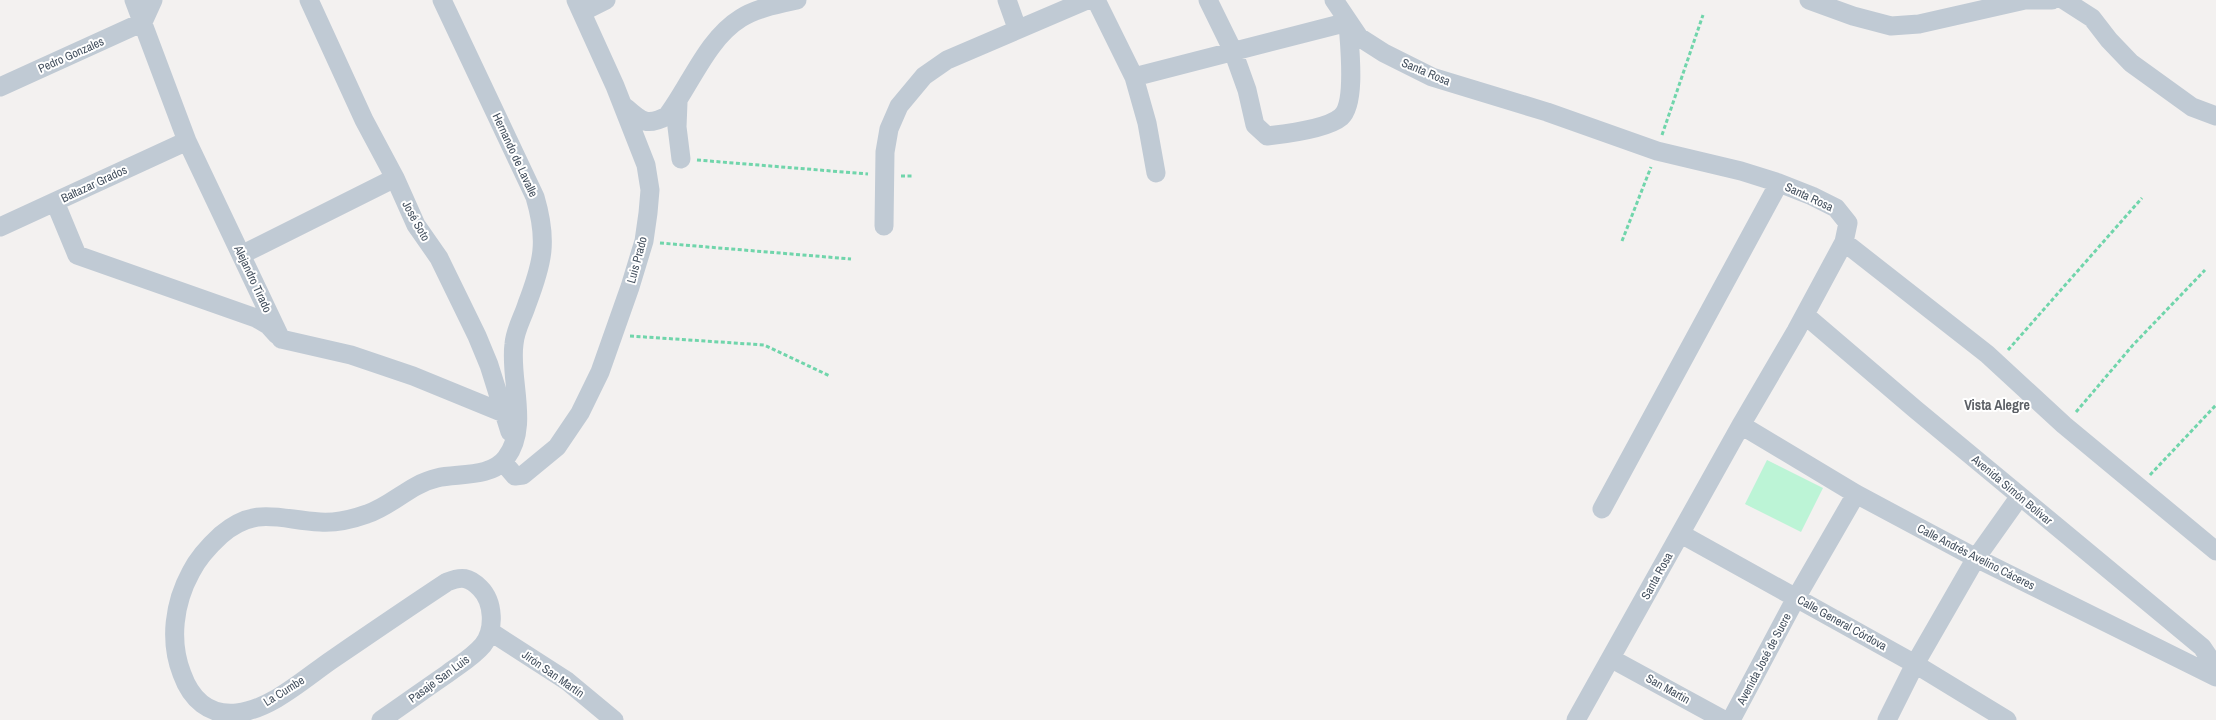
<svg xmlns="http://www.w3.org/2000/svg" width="2216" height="720" viewBox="0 0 2216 720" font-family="'Archivo Narrow',sans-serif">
<rect width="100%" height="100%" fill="#f3f1f0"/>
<path fill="#bcf4d6" d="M1767,460l56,28 -22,44 -56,-28z"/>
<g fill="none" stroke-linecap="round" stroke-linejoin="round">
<path stroke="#70d5ab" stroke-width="3" stroke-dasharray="4 2.5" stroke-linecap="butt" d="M1662,135l41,-120
M697,160l171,14
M901,176h12
M1622,241l29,-74
M660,243l191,16
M630,336l134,9 66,31
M2008,350l134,-152
M2076,412l57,-67 72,-75
M2150,475l66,-70"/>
<path stroke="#c0cad4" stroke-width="19" d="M134,0l53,141 94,198
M309,0l55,120 31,58 21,47 23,33 38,78 12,29 21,67
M1007,0l10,28
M1096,0l38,77 13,46 9,50
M1334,0l25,37 25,16 48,24 115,35 110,39 84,20 38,12 33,13 24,12 12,15 -4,19 -48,89 -55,94 -165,295
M1809,0l44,16 38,10 28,-2 106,-24h27
M2064,0l28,18 17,22 22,23 61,44 24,9
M582,12l24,-12
M1134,77l214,-55c1,21 9,81 -7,95 -14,12 -56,17 -74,19l-12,-11 -8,-35 -14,-39 -25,-51
M0,87l143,-65 10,-22
M678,102l-1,25 4,32
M624,106c17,15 22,21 43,10 24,-32 40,-77 74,-98 16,-10 38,-14 56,-18
M55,202l22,53 179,63 12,7 9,10
M884,226l1,-74 4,-23 10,-23 25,-30 23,-16 140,-60
M0,227l187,-86
M1844,242l143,112 77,71 152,126
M241,255l154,-77
M1805,315l110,94 287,238 14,21
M281,339l70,16 62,21 93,38
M1741,425l115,69 120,64 240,119
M503,462l12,14 8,-1 34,-28 23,-34 20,-41 30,-85 14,-46 4,-28 2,-23 -4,-25 -31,-79 -39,-86
M1602,509l177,-326
M1681,534l234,130 92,56
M491,632l76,49 47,39
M1612,659l112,61
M381,720c22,-15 44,-31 66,-46 12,-9 26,-17 36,-29 12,-15 11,-43 -3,-57 -11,-11 -18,-12 -33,-6 -38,25 -76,51 -114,77 -28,19 -61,50 -96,54 -28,3 -46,-14 -55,-39 -13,-33 -8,-71 9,-102 7,-14 18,-26 30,-37 35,-30 59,-15 99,-13 15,1 33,-3 47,-8 25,-8 43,-30 70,-36 21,-5 54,0 69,-20 24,-32 3,-78 8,-114 1,-14 9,-27 13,-40 16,-42 21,-63 8,-107l-93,-197
M1731,720l65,-122 60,-104
M1887,720l28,-56 61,-106 44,-62"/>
</g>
<g text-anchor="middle" stroke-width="4" stroke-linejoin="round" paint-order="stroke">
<g font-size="12" fill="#465260" stroke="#fff">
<text transform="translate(71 55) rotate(-24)" y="4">Pedro Gonzales</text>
<text transform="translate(1426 72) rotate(23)" y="4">Santa Rosa</text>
<text transform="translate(515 155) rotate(65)" y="4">Hernando de Lavalle</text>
<text transform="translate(94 184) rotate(-25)" y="4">Baltazar Grados</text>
<text transform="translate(1809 197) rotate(25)" y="4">Santa Rosa</text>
<text transform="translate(416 221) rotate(61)" y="4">José Soto</text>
<text transform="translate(637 260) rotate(-75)" y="4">Luis Prado</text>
<text transform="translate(253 279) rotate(65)" y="4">Alejandro Tirado</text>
<text transform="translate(2012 490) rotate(40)" y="4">Avenida Simón Bolívar</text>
<text transform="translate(1976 557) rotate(27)" y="4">Calle Andrés Avelino Cáceres</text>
<text transform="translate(1657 576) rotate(-61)" y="4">Santa Rosa</text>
<text transform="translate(1842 623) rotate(29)" y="4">Calle General Córdova</text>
<text transform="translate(1764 659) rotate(-62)" y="4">Avenida José de Sucre</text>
<text transform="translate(553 674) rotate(35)" y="4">Jirón San Martín</text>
<text transform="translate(439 679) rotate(-36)" y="4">Pasaje San Luis</text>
<text transform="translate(1668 689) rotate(29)" y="4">San Martin</text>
<text transform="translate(284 691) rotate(-32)" y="4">La Cumbe</text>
</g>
<g font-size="14" font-weight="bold" fill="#5c6066" stroke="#fff">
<text x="1997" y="410">Vista Alegre</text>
</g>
</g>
</svg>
